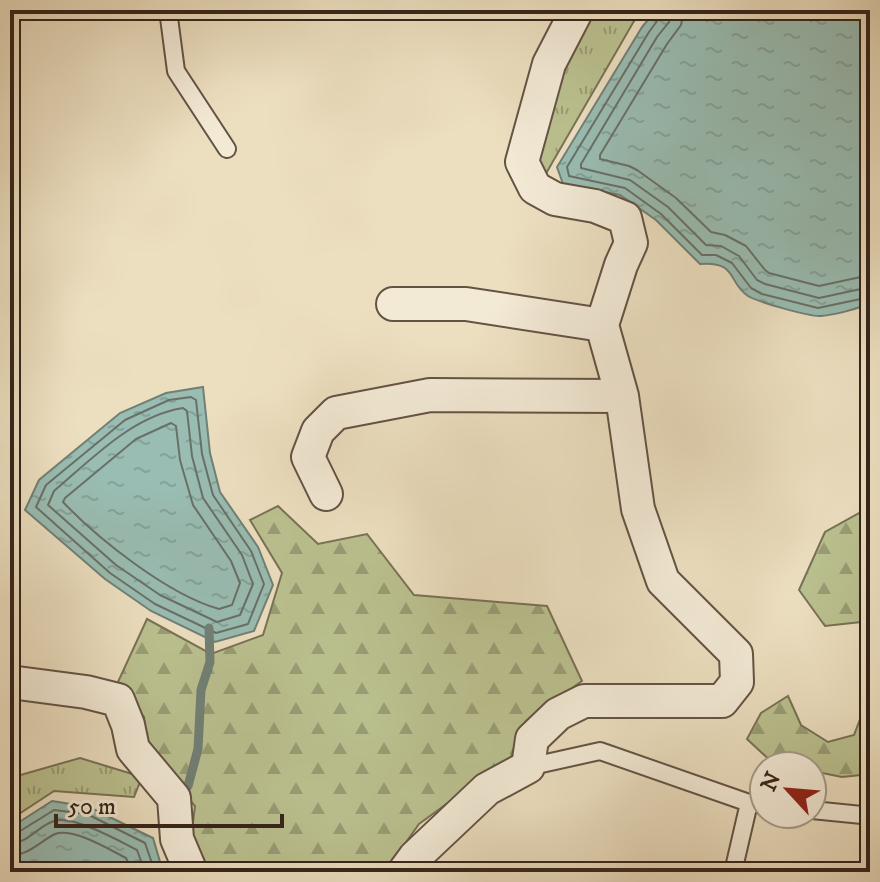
<svg xmlns="http://www.w3.org/2000/svg" width="880" height="882" viewBox="0 0 880 882" font-family="'IM FELL DW Pica',serif">
<defs>
<pattern id="grass-tufts" width="24" height="20" patternUnits="userSpaceOnUse" patternTransform="scale(2)"><rect width="24" height="20" fill="#bbc190"/><path d="M3 7l-1-3M5 7V3M7 7l1-3M15 17l-1-3M17 17v-4M19 17l1-3" fill="none" stroke="#999d75"/></pattern>
<pattern id="forest-firs" width="22" height="20" patternUnits="userSpaceOnUse" patternTransform="scale(2)"><rect width="22" height="20" fill="#bbc190"/><path d="M5 1l3.5 6h-7zM16 11l3.5 6h-7z" fill="#999d75"/></pattern>
<pattern id="water-ripples" width="26" height="14" patternUnits="userSpaceOnUse" patternTransform="scale(2)"><rect width="26" height="14" fill="#99bdb3"/><path d="M2 4q2-2 4 0t4 0M15 11q2-2 4 0t4 0" fill="none" stroke="#84a299"/></pattern>
</defs>
<rect width="100%" height="100%" fill="#ecdfc0"/>
<filter id="stains"><feTurbulence type="fractalNoise" baseFrequency=".0025" numOctaves="4"/><feColorMatrix values="0 0 0 0 .2 0 0 0 0 .09 0 0 0 0 .02 0 0 0 .5 -.17"/></filter>
<radialGradient id="worn" r=".72"><stop offset=".6" stop-color="#630" stop-opacity="0"/><stop offset="1" stop-color="#630" stop-opacity=".3"/></radialGradient>
<path fill="url(#grass-tufts)" stroke="#787256" stroke-width="2" d="M589,10h55l-10,11 -90,156 -7,-13 25,-98z
M80,758l62,19 -8,20 -80,-6 -44,29v-42z"/>
<path fill="url(#forest-firs)" stroke="#787256" stroke-width="2" d="M278,506l40,38 49,-10 47,61 133,11 35,75 -56,40 -15,36 -92,67 -34,48h-178l-16,-35 4,-31 -48,-56 -3,-33 -27,-33 30,-65 64,35 52,-19 19,-62 -32,-53z
M870,507v114l-45,5 -26,-36 26,-58z
M788,696l13,29 27,17 26,-7 13,-34 3,-3v76l-28,3 -30,-6v-5l-37,-1 -28,-26 14,-26z"/>
<path fill="url(#water-ripples)" stroke="#718076" stroke-width="2" d="M656,10h214v293c-12,6 -36,12 -49,13 -11,1 -63,-14 -73,-20 -21,-14 -10,-35 -48,-32l-44,-44 -36,-25 -57,-11 -6,-17 85,-140z
M203,387l7,66 10,39 38,55 15,38 -19,46 -39,11 -64,-31 -46,-32 -80,-69 14,-30 81,-67 46,-20z
M52,801l37,6 64,31 10,34h-153v-44z"/>
<g fill="none" stroke-linecap="round" stroke-linejoin="round">
<path stroke="#687067" stroke-width="2" d="M662,10l-2,7 -11,15 -82,135 2,9 56,12 36,26 41,41h14l16,8 19,25 11,6 56,14 52,-11
M672,10l-3,12 -12,15 -76,127v4l49,12 38,27 38,38 15,1 18,10 18,24 8,4 54,14 51,-11
M684,10l-3,15 -14,19 -67,111v4l29,7 8,4 39,28 35,34 14,3 21,11 19,24 4,3 50,13 51,-11
M191,397l5,3 6,54 11,41 38,56 13,33 -16,40 -32,9 -61,-29 -45,-31 -74,-66 10,-22 79,-65 44,-20z
M183,408l4,3 5,45 11,42 39,57 11,29 -13,31 -23,7 -57,-27 -44,-30 -68,-60 6,-14c38,-32 78,-75 129,-83z
M171,423l5,3 4,34 13,45 38,56 9,22 -8,22 -13,4c-50,-14 -120,-69 -156,-107l2,-4 71,-59z
M10,834l7,-1 37,-23 33,4 58,29 10,29
M10,844c18,-1 28,-18 44,-23 20,-6 65,20 83,29l8,22
M10,856c19,-1 29,-14 45,-22 18,-7 55,16 71,24l6,14"/>
<path stroke="#718076" stroke-width="9" d="M188,786l10,-37 3,-59 9,-28 -1,-34"/>
<defs>
<path id="lane" d="M168,10l8,61 51,78
M528,767l72,-16 149,52 15,2
M812,810l50,5h8
M733,872l16,-69"/>
<path id="street" d="M393,304h73l136,21
M326,494l-18,-37 10,-26 18,-18 94,-18 192,1
M10,682l76,10 32,8 10,25 5,24 41,49 3,41 14,33
M404,872l11,-15 72,-68 41,-22 4,-28 26,-25 26,-13h138l15,-19 -1,-28 -73,-73 -25,-72 -16,-113 -20,-71 19,-60 10,-22 -6,-25 -30,-12 -40,-7 -20,-11 -13,-26 27,-98 28,-54"/>
</defs>
<use href="#lane" stroke="#645344" stroke-width="20"/>
<use href="#street" stroke="#645344" stroke-width="36"/>
<use href="#lane" stroke="#f3ead6" stroke-width="16"/>
<use href="#street" stroke="#f3ead6" stroke-width="32"/>
</g>
<rect width="880" height="882" fill="none" stroke="#ecdfc0" stroke-width="40"/>
<rect x="12" y="12" width="856" height="858" fill="none" stroke="#36241b" stroke-width="4"/>
<rect x="20" y="20" width="840" height="842" fill="none" stroke="#36241b" stroke-width="2"/>
<g transform="translate(788 790) rotate(296)"><circle r="38" fill="#f3ead6" stroke="#a79b8b" stroke-width="2"/>
<path d="M0-6L14 30L0 20L-14 30Z" fill="#8f2418"/>
<text y="-12" font-size="22" font-weight="bold" text-anchor="middle" fill="#36241b">N</text>
</g>
<path d="M56 814v12h226v-12" fill="none" stroke="#36241b" stroke-width="4"/>
<text x="68" y="814" font-size="24" fill="#36241b" stroke="#f3ead6" stroke-width="6" paint-order="stroke">50 m</text>
<rect width="100%" height="100%" filter="url(#stains)"/>
<rect width="100%" height="100%" fill="url(#worn)"/>
</svg>
